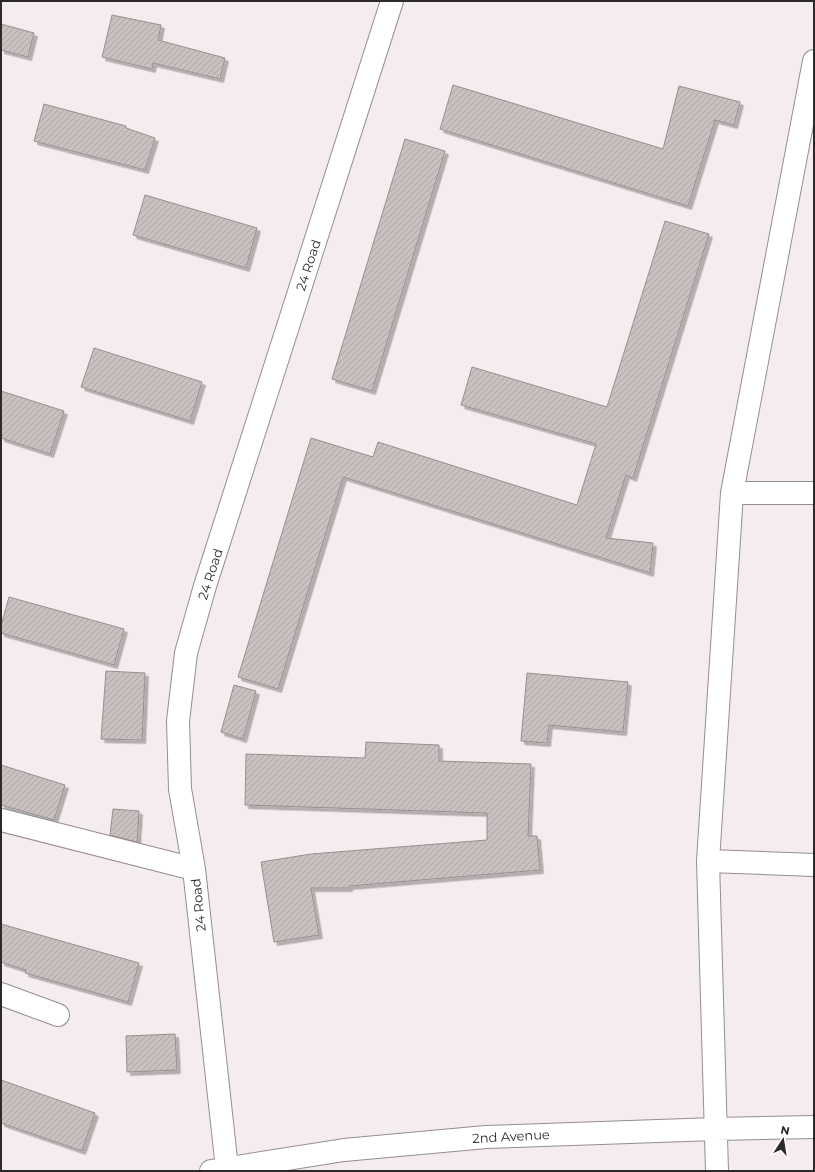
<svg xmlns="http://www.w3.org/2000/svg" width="815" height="1172" viewBox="0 0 815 1172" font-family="Montserrat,sans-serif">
<defs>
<pattern id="building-hatch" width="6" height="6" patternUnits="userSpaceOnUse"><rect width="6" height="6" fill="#c9c0c0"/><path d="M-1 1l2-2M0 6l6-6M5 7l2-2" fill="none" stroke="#ada5a5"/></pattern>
<filter id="shadow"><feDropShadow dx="3.5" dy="3.5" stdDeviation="0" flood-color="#0004"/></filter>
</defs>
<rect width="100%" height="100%" fill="#f4ecef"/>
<path fill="url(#building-hatch)" stroke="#978f8e" filter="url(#shadow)" d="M112,15l49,10 -3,15 67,18 -5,21 -67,-16 -1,6 -50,-12z
M1,24l33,9 -6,24 -27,-7z
M453,85l210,64 16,-63 61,16 -6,23 -19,-5 -27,86 -248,-77z
M44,104l82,22v2l29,10 -10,32 -111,-29z
M405,139l40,12 -73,240 -40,-12z
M145,195l112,33 -11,40 -113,-33z
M665,221l44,13 -76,244 -7,-3 -20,63 47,5 -3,30 -307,-96 -65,212 -40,-12 73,-239 62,19 5,-15 199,63 19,-61 -135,-39 11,-38 135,40z
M94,348l108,34 -12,39 -109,-34z
M1,391l63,20 -14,43 -49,-16z
M9,597l115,32 -10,36 -113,-32v-7z
M106,671l39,2 -3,67 -41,-1z
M527,673l101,9 -5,50 -74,-7 -2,18 -26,-2z
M234,685l22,6 -13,48 -22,-7z
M366,742l73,3v16l92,3 -3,72h9l3,34 -191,16v2h-38l8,47 -45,7 -13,-80 50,-8 176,-14v-27l-242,-8 1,-51 119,4z
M1,765l64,20 -11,35 -53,-15z
M113,809l26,2 -2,31 -27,-7z
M1,924l138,39 -11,39 -103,-29 1,-3 -25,-8z
M175,1034l2,36 -50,2 -1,-36z
M1,1080l94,33 -13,38 -81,-28z"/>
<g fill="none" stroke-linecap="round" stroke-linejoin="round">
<defs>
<path id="minor" d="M732,493h82
M1,820l193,49
M708,861l106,4
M1,994l57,21
M227,1168l-33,-299 -14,-80 -2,-68 8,-68 19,-67 187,-585
M211,1171l133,-21 142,-13 229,-8 99,-2
M717,1171l-9,-310 24,-368 82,-432"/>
</defs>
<use href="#minor" stroke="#958e91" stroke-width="24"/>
<use href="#minor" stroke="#fff" stroke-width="22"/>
</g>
<g text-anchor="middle" stroke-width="3" stroke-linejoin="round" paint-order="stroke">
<g font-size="13" fill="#2c292a" stroke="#fff">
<text transform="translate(308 265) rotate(-72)" y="5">24 Road</text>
<text transform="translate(210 574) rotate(-72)" y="5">24 Road</text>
<text transform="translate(198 905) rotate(-96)" y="5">24 Road</text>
<text transform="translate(511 1136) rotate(-3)" y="5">2nd Avenue</text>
</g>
</g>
<rect width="815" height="1172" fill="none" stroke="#2c292a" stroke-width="4"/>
<g transform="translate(783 1140) rotate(12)" stroke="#ffffff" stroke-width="3" paint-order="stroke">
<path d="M0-3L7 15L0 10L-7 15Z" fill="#2c292a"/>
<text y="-6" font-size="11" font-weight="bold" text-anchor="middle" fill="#2c292a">N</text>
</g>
</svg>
